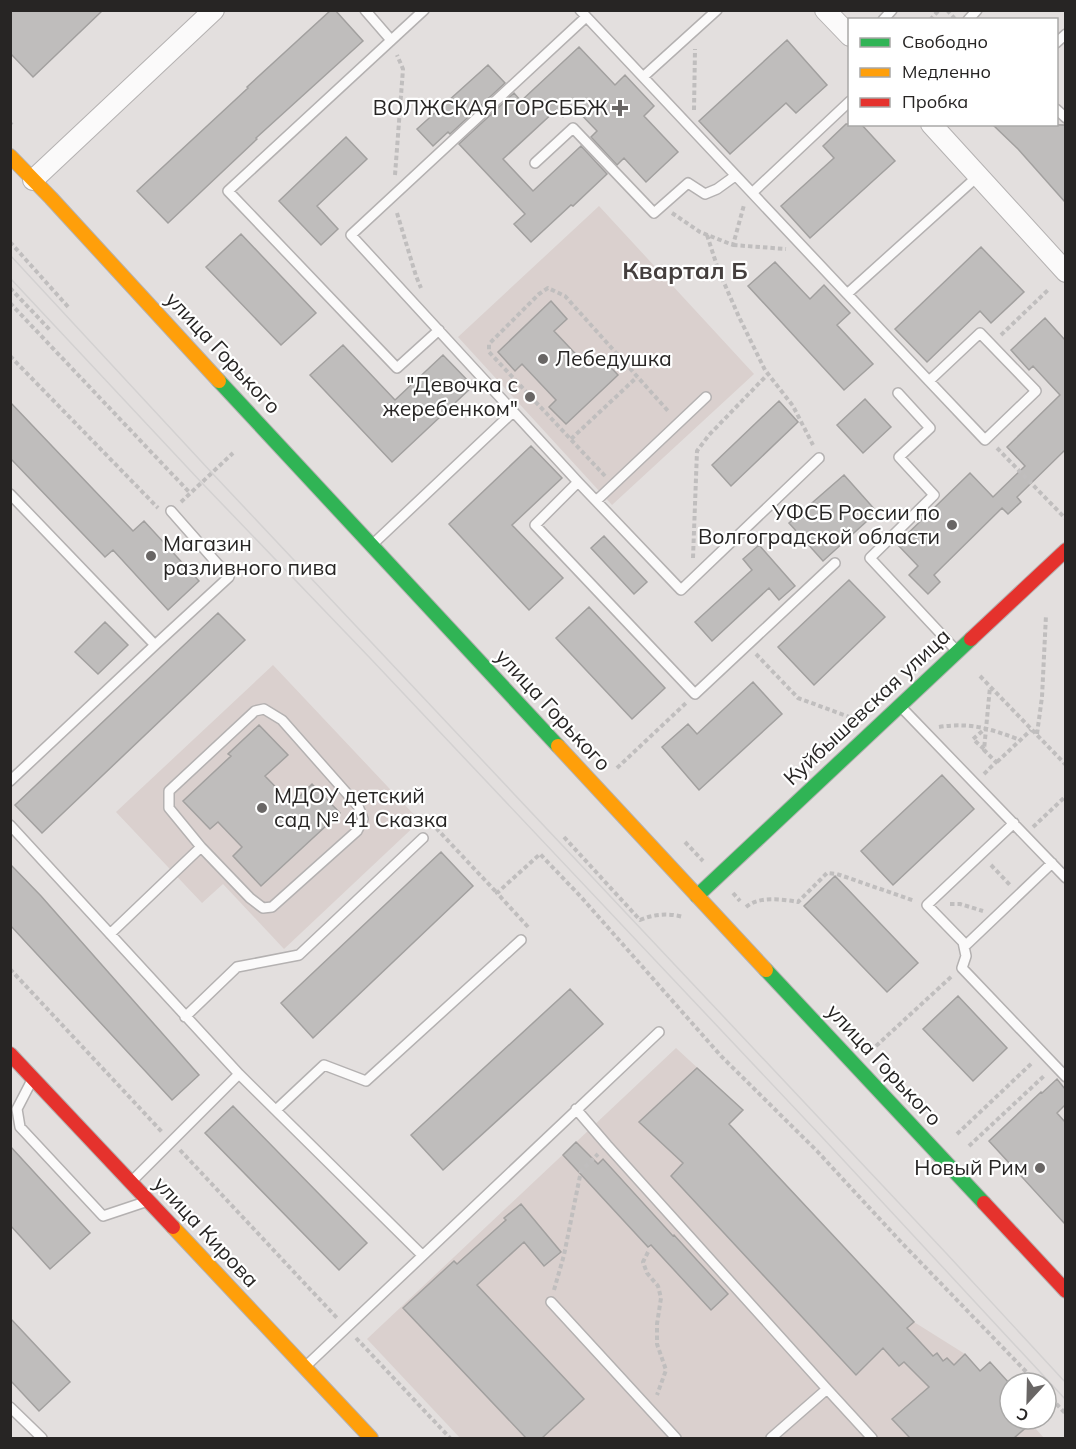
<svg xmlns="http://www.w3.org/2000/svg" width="1076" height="1449" viewBox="0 0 1076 1449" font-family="Mulish,sans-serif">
<rect width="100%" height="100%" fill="#e3dfde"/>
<path fill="#dad0ce" d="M599,206l155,168 -142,131 -154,-168z
M273,665l147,156 -136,128 -61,-65 -21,19 -86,-91z
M676,1048l67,62 -14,14 185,198 51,32 15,17 10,-9 20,22v35h17l17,19h-584l-93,-99z"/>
<path fill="#bfbdbc" stroke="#a2a09f" stroke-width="1.5" d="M10,10h93l-70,67 -23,-24z
M331,10h4l28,31 -107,97 1,1 -89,84 -31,-32 111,-103 -1,-1z
M787,40l40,45 -31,28 -10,-10 -56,51 -31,-33z
M579,47l36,38 10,-10 29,31 -10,10 34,36 -32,30 -22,-24 -7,7 -26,-28 6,-6 -23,-24 -11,10 -7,-7 -53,49 30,32 48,-45 26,28 -34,32 -2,-1 -40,37 -17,-18 11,-10 -66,-70 55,-51 7,8z
M488,65l17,18 -55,51 -2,-2 -15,14 -16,-17z
M846,124h15l34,37 -85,77 -29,-32 53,-48 -11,-12z
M992,124l73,1v77l-47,-53z
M346,137l21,22 -50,47 21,23 -17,16 -42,-44z
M241,234l75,79 -35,32 -75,-78z
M981,247l43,45 -33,31 -11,-12 -53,51 -32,-33z
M775,262l35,37 14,-14 26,28 -13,12 36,39 -29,26 -96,-104z
M551,301l16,18 -13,12 33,35 12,-11 19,20 -52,49 -17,-17 7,-7 -34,-36 -7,7 -17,-19z
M1045,318l20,22v110l-48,47 4,5 -13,12 -6,-6 -68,67 6,7 -12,12 -19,-19 9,-9 -21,-22 73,-71 23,24 32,-31 -18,-19 53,-52 -27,-29 -4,4 -18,-20z
M343,345l52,55 48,-45 30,31 -81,76 -82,-87z
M865,399l26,28 -28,26 -26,-28z
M779,401l19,21 -67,64 -19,-21z
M10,402l123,129 11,-10 55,60 -31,29 -55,-60 -8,7 -95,-99z
M531,446l31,32 -50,47 51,53 -34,32 -80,-86z
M844,475l33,37 -54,49 -34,-38z
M604,536l43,46 -13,12 -43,-46z
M759,545l36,41 -16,14 -10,-12 -57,53 -17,-19 57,-52 -9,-11z
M849,580l36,37 -71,68 -36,-38z
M589,607l76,81 -33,31 -76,-81z
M218,613l27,27 -203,193 -27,-28z
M105,622l23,23 -30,29 -23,-22z
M753,682l29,32 -83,76 -37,-43 26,-23 9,10z
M259,725l29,30 -23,21 27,28 20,-20 28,29 -79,73 -28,-30 9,-9 -24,-25 -8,7 -27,-28 48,-45 -3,-2z
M942,775l32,34 -81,76 -32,-34z
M441,852l32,34 -160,152 -32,-35z
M10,864l31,32 158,179 -27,25 -162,-175z
M835,876l83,87 -31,29 -83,-86z
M570,989l33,35 -160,146 -32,-35z
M958,996l49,52 -34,33 -50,-52z
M697,1068l46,42 -14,14 185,198 -7,6 26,28 4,-3 6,8 4,-3 7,7 11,-11 15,17 10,-9 20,22v35h26l-22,19h-104l-18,-19 37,-32 -25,-25 -5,4 -16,-18 -27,27 -185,-199 12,-13 -44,-41z
M1057,1079l8,10v16l-8,8 8,9v102l-76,-83 52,-49 1,1z
M233,1106l134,137 -28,27 -134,-137z
M576,1142l22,22 5,-5 70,77 1,-1 54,59 -17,16 -60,-65 -3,2 -85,-92z
M10,1146l80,87 -40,36 -40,-44z
M521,1204l40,48 -17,14 -20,-24 -47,43 107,114 -42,39h-16l-123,-130 51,-47 3,3 49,-44 -2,-2z
M10,1318l60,64 -31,29 -29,-31z"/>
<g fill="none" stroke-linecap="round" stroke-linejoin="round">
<defs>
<path id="lane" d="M365,10l26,30
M424,10l-196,181 169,177 42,-38
M580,10l349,371 56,59 51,-49 -56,-58 -51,48
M586,17l-235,218 227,247 103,108 138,-132
M883,20l9,-10
M968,20l9,-10
M1056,43l10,-9
M643,77l74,-67
M1056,109l10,9
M535,163l38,-35 81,85 34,-30 17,11 12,-5 18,-13
M752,193l98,-92
M847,294l131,-118
M898,393l32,35 -31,29 35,38 -64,63 85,91
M578,482l-43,43 160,169 140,-131
M10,494l145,151 -145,136
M596,501l110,-104
M373,544l140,-132
M155,645l74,-68 -58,-66
M902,708l164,170
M1014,823l-87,82 36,37 3,14 -4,12 104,109
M10,825l229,249 183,181
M110,934l91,-87 -32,-39v-17l86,-80 9,-2 18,11 76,86 5,13 -6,12 -85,76 -9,1 -13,-10 -49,-51
M965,946l87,-83
M185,1017l52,-50 62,-12 124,-117
M31,1082l-14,27 3,18 83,89 42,-14
M576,1109l31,36 220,244 -56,49
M276,1110l48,-45 42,16 155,-141
M132,1181l107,-107
M551,1302l125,136
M306,1366l353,-334
M827,1389l45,49
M10,1407l32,31"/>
<path id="street" d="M825,10l25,26
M931,124l135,148
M33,180l181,-170"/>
<path id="fast" d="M219,381l339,365
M697,896l274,-257
M766,970l218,233"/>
<path id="slow" d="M10,156l41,42 168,183
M558,746l208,224
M173,1227l198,211"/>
<path id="jam" d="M971,639l95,-89
M10,1054l163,173
M984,1203l82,88"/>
</defs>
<use href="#lane" stroke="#b4b1b1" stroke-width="12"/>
<use href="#street" stroke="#b4b1b1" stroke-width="22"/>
<use href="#fast" stroke="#b4b1b1" stroke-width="16"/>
<use href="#slow" stroke="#b4b1b1" stroke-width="16"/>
<use href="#jam" stroke="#b4b1b1" stroke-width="16"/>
<path stroke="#c0bebe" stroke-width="4" stroke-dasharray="4.5 3" stroke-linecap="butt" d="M947,10l8,9
M930,20l9,-10
M694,110l1,-61
M10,124l2,-2
M395,175l8,-106 -6,-14
M397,213l19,63 5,12
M672,213l28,19 33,13 11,-40
M707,235l11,34 21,48 26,53 28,36 20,39
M10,242l60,67
M733,245l53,4
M10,288l40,42
M10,303l180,190
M1001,335l47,-45
M10,356l148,152
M571,439l66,-62
M997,448l69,71
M605,476l-116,-124v-8l50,-50 9,-6 17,8 104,116
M181,502l52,-49
M693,558l4,-107 12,-16 59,-61
M756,654l42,44 54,20
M980,676l86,89
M939,727c32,-5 52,2 81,13
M1037,734l5,-37 4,-82
M984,749l-11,-10 13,-11
M997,762l34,-32
M617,768l69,-65
M984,774l12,-12 -12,-12 6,-63
M1033,827l33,-31
M436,828l61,65
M564,837l76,83c14,-6 29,-7 43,-3
M685,842l18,19
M991,865l19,20
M733,893l7,8
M950,904h10l23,7
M746,907c13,-11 35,-8 52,-5l29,-29 10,1 78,27
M528,927l-31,-34 43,-39 42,44 139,158 96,95 83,90 137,142
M10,969l152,163
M876,1046l76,-70
M957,1134l76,-72
M969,1146l76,-71
M180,1150l157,168
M648,1252l-5,10 4,11 11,13 3,12 -4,26v20l9,26 -9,25
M554,1290l10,-35 17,-84 17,-17
M356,1338l94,100
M1046,1393l20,21"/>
<use href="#lane" stroke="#fbfafa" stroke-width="9"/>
<use href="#street" stroke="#fbfafa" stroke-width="20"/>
<use href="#fast" stroke="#30b455" stroke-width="14"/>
<use href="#slow" stroke="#ff9f0a" stroke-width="14"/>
<use href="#jam" stroke="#e5322d" stroke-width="14"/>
<path stroke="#d3d1d1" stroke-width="1.5" d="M10,255l202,218 734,780 120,130
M10,278l191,204 169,176 451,478 245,264"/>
</g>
<g fill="#696665" stroke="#fff" stroke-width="2">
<path d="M617 99h6v6h6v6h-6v6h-6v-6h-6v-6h6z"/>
<circle cx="543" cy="359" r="6"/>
<circle cx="530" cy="397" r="6"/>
<circle cx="952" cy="525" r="6"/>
<circle cx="151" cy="556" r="6"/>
<circle cx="262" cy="808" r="6"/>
<circle cx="1040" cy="1168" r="6"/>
</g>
<g text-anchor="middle" stroke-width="4.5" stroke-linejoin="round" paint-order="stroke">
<g font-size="21" fill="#272524" stroke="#fff" text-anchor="end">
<text x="608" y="115">ВОЛЖСКАЯ ГОРСББЖ</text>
<text x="555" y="366" text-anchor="start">Лебедушка</text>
<text x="518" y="392">"Девочка с<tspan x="518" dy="24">жеребенком"</tspan></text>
<text x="940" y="520">УФСБ России по<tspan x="940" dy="24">Волгоградской области</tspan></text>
<text x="163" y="551" text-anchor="start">Магазин<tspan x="163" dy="24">разливного пива</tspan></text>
<text x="274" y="803" text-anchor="start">МДОУ детский<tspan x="274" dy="24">сад № 41 Сказка</tspan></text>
<text x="1028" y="1175">Новый Рим</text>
</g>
<g font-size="21" fill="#272524" stroke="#fff">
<text transform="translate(223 353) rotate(47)" y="7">улица Горького</text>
<text transform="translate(867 707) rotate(-43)" y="7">Куйбышевская улица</text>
<text transform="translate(553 710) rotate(47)" y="7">улица Горького</text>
<text transform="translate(884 1065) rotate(47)" y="7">улица Горького</text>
<text transform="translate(206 1232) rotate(47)" y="7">улица Кирова</text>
</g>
<g font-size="24" font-weight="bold" fill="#453f3e" stroke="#fff">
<text x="685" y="279">Квартал Б</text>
</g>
</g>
<rect width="1076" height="1449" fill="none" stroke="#272524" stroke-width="24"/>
<rect x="848" y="18" width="210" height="108" fill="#ffffff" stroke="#a9a8a7" stroke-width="1.5"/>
<rect x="860" y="38" width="30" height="9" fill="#30b455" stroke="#a9a8a7" stroke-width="1.5"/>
<text x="902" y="48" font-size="18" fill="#272524">Свободно</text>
<rect x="860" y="68" width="30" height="9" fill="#ff9f0a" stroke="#a9a8a7" stroke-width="1.5"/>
<text x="902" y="78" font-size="18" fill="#272524">Медленно</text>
<rect x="860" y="98" width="30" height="9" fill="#e5322d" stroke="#a9a8a7" stroke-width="1.5"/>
<text x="902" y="108" font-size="18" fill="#272524">Пробка</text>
<g transform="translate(1028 1401) rotate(202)"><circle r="28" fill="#ffffff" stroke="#a9a8a7" stroke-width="1.5"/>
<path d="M0-4.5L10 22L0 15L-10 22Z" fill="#696665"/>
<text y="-9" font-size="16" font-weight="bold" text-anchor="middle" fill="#272524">С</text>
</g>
</svg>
